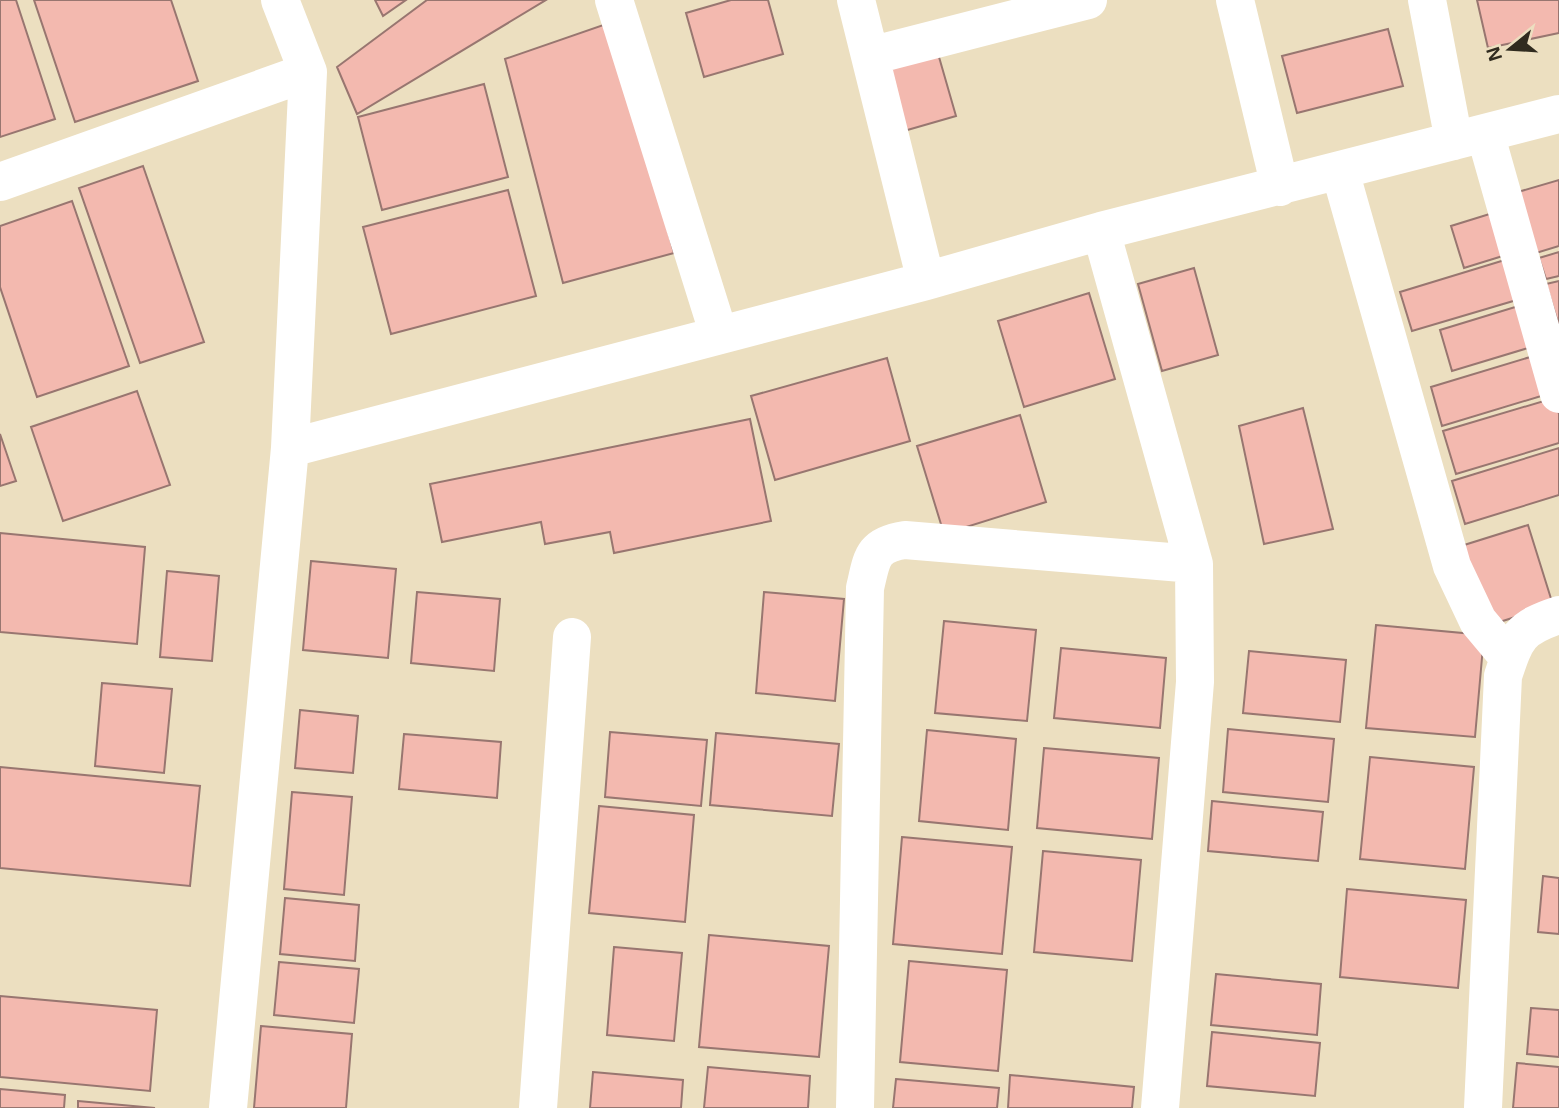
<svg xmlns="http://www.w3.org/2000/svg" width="1559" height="1108" viewBox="0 0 1559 1108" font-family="Helvetica,sans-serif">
<rect width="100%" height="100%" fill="#ecdfc0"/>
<path fill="#f3b9af" stroke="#987670" stroke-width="2" d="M0,0h16l39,119 -55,18z
M34,0h137l27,81 -123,41z
M375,0h31l-23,16z
M427,0h119l-189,114 -20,-47z
M731,0h37l15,54 -79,23 -18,-64z
M1477,0h82v33l-71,15z
M612,22l62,231 -111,30 -58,-224z
M1388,29l15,57 -106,27 -15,-57z
M937,50l19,66 -59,17 -19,-66z
M484,84l24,93 -126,33 -24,-93z
M143,166l61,176 -64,21 -61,-175z
M1559,180v66l-23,7 -18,-61z
M508,190l28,106 -145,38 -28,-107z
M72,201l57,165 -92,31 -37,-110v-61z
M1496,212l13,42 -45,14 -13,-42z
M1559,252v24l-13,3 -7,-21z
M1508,259l12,40 -108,32 -12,-39z
M1194,268l24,87 -56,16 -24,-87z
M1559,281v45l-13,-42z
M1089,293l26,86 -91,28 -26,-86z
M1525,304l13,41 -86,26 -12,-41z
M1540,354l11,39 -109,33 -11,-39z
M887,358l23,83 -135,39 -24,-84z
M137,391l33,94 -107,36 -32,-94z
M1554,398l5,16v29l-103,31 -13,-43z
M1303,408l30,121 -69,15 -25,-118z
M1020,415l26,87 -102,32 -27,-88z
M750,419l21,102 -157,32 -4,-21 -65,12 -4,-22 -99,20 -12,-58z
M0,434l16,47 -16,5z
M1559,448v47l-94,29 -13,-43z
M1528,525l25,80 -66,21 -26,-80z
M0,533l145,14 -8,97 -137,-12z
M311,561l85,8 -8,89 -85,-8z
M167,571l52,5 -7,85 -52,-4z
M417,592l83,7 -6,72 -83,-8z
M764,592l80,7 -9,102 -79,-8z
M944,621l92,9 -9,91 -92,-8z
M1376,625l108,10 -9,102 -109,-9z
M1061,648l105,10 -6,70 -106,-10z
M1249,651l97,9 -6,62 -97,-9z
M102,683l70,6 -8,84 -69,-7z
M300,710l58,6 -5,57 -58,-5z
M1228,729l106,10 -6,63 -105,-10z
M927,730l89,9 -8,91 -89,-9z
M610,732l97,8 -6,66 -96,-9z
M716,733l123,11 -7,72 -122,-11z
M404,734l97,8 -4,56 -98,-9z
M1044,748l115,10 -7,81 -115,-11z
M1370,757l104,10 -9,102 -105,-10z
M0,767l200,19 -10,100 -190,-18z
M292,792l60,5 -8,98 -60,-6z
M1212,801l111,11 -5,49 -110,-10z
M599,806l95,9 -9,107 -96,-9z
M902,837l110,10 -10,107 -109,-10z
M1043,851l98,9 -9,101 -98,-9z
M1543,876l16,2v56l-21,-2z
M1347,889l119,11 -8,88 -118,-11z
M285,898l74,7 -4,56 -75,-7z
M709,935l120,11 -10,111 -120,-10z
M614,947l68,6 -8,88 -67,-6z
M909,961l98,9 -9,101 -98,-9z
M279,962l80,7 -5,54 -80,-8z
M1216,974l105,10 -4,51 -106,-10z
M0,996l157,14 -7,81 -150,-14z
M1531,1008l28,2v47l-32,-3z
M261,1026l91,8 -6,74h-92z
M1212,1032l108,11 -5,53 -108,-10z
M1517,1063l42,4v41h-46z
M708,1067l102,9 -2,32h-104z
M593,1072l90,8 -2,28h-91z
M1010,1075l124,12 -2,21h-124z
M896,1079l103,9 -2,20h-104z
M0,1089l65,6 -1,13h-64z
M78,1101l77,7h-77z"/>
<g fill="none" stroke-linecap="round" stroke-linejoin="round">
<path stroke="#fff" stroke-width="38" d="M614,0l105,335
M856,0l70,281
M1235,0l45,187
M1427,0l27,141
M870,56l218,-56
M1485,133l74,261
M1340,171l112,395 26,55 31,37
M0,182l308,-110
M1101,231l93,333 1,118 -35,426
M290,448l636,-167 175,-50 458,-117
M228,1108l62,-660 18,-376 -28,-72
M538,1108l34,-471
M855,1108l10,-520c7,-29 6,-43 40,-48l289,24
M1483,1108l20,-432c13,-39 16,-48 56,-61"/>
</g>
<g transform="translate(1510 49) rotate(252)" stroke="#ecdfc0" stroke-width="5" paint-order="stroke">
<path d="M0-5L12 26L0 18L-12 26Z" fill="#302b1f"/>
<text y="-10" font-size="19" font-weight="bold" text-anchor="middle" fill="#302b1f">N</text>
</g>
</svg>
